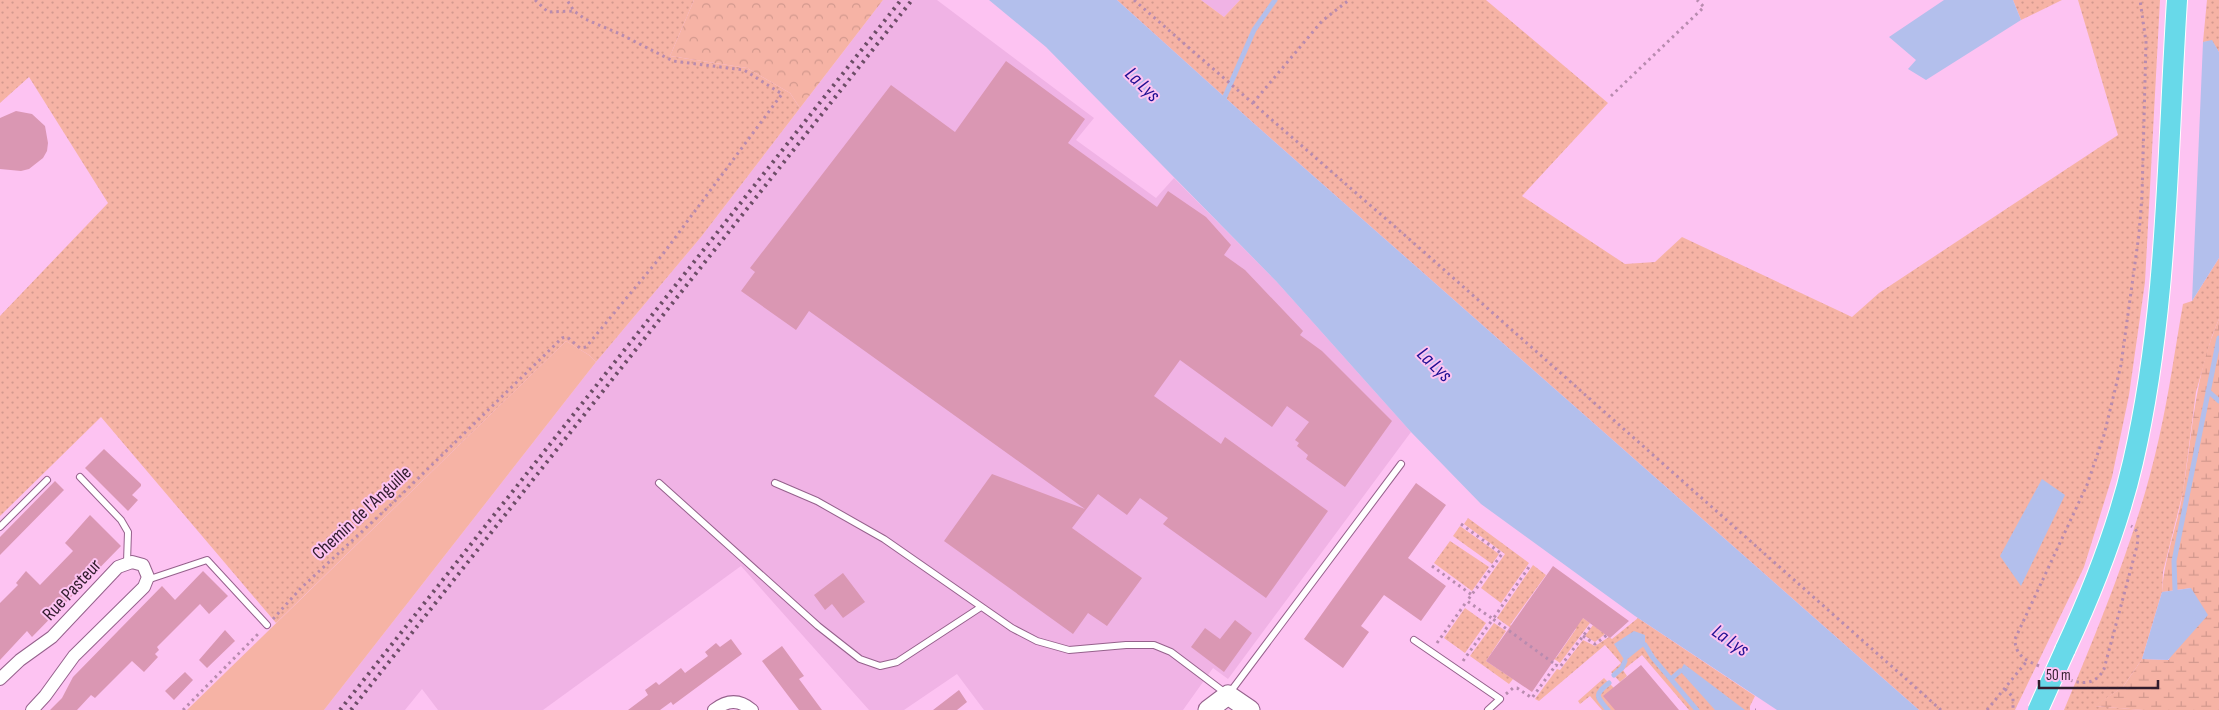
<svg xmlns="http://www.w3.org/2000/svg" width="2219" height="710" viewBox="0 0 2219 710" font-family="'Sofia Sans Condensed',sans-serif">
<defs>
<pattern id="grass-dots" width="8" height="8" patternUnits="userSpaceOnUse" patternTransform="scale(1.25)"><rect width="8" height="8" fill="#f6b3a5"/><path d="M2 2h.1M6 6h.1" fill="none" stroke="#d3998e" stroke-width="1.8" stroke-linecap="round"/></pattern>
<pattern id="forest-crowns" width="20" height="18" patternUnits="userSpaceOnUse" patternTransform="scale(1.25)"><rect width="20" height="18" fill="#f6b3a5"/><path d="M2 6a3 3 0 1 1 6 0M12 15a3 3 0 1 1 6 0" fill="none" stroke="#d3998e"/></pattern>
<pattern id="wetland-marsh" width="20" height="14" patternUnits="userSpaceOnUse" patternTransform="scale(1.25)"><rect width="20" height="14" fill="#f6b3a5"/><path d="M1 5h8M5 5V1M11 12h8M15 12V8" fill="none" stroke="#d3998e"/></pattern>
</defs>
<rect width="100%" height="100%" fill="#fdc3f2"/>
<path fill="#f0b3e5" d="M883,0h54l157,118 -18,22 80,58 18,-20 102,103 135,151 -183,247 -15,-11 -30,42h-199l-27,-36 -53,36h-35l-128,-144 -198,144h-105l-16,-21 -17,21h-81l272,-348 105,-125z
M1201,0h39l-16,17z"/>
<path fill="url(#grass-dots)" d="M0,0h694l-24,56 77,12 43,25 10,15 -99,129 -105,125 -7,-7 -23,-14 -290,282 -175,-206 -101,99v-200l108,-113 -79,-126 -29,26z
M1117,0h84l23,17 16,-17h246l122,103 -86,93 103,68 30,-2 27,-25 170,80 27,-24 239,-158 -40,-135h82l-15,282 -16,113 -17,82 -28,90 -69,143h-96l-669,-590z
M2013,0h49l-41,20z
M2207,0h12v52l-7,-11 -9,1z
M2219,258v61l-7,17 -16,56 -13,100 -20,80 -1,20 -20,67 -19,28 -28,19 48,4h-79c37,-89 74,-177 95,-272 10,-44 16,-89 24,-134l9,-3z
M1468,518l61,45 -28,40 -20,-15 24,-34 -41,-30z
M1460,526l39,28 -7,10 -39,-28z
M1450,541l39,26 -17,24 -38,-28z
M1533,565l13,10 -36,50 46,33 20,-29 -12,-10 19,-1 7,5 -30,40 -63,-45z
M1465,608l21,15 -21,30 -21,-15z
M1638,618l117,78 -5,10v4h-61l-47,-55 -19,15 4,6 -7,6 -9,-10 10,-9 -16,-18 -66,56 -4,-2 22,-30 3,1 23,-30 12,6 14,-9 3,2z
M1494,623l12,8 -20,30 27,18 -4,5 -39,-28z
M1593,625l12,9 -10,8 -10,-6z
M1604,678l10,10 1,22h-13l-12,-14 -10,8 -2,-3z"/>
<path fill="url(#forest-crowns)" d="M694,0h189l-83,108 -10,-15 -43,-25 -77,-12z"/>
<path fill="url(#wetland-marsh)" d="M2219,319v391h-76l-49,-4 29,-19 19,-28 27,1 22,-72 -29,4c2,-35 16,-67 21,-101 10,-60 11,-114 36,-172z"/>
<path fill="#f6b3a5" d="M566,341l23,14 7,7 -272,348h-137z"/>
<path fill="#b3bfec" d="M989,0h128l133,120 669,590h-142l-142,-94 -154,-112 -70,-72 -135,-151 -230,-234z
M1944,0h69l8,20 -95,60 -18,-11 8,-9 -27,-23z
M2212,40l7,12v206l-27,43 11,-259z
M2042,479l23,16 -44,91 -21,-30z
M2191,588l17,27 -40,45 -26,-1 20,-67z
M1634,631l11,4v10l-20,16 -11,-17z
M1684,664l61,46h-30l-35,-39z"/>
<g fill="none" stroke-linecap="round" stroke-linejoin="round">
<path stroke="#b3bfec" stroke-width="5" d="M1223,101l31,-71 21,-30
M2208,391l11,10
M2175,590l-1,-29 45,-223
M1645,645l8,13 44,52
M1614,675l8,-7 3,-7
M1671,679l9,-8
M1608,710c-12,-14 -14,-15 1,-27"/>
</g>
<path fill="#da97b3" d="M1006,61l79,58 -17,24 89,64 11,-16 38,26 25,28 -7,10 21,15 58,61 -3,4 22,16 70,70 -47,66 -39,-28 2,-4 -11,-9 2,-3 -4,-3 14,-18 -22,-16 -15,21 -92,-67 -26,36 67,48 4,-7 103,74 -62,87 -103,-74 5,-6 -28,-20 -13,17 -29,-21 -26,34 70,50 -35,48 -19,-13 -15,21 -129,-93 48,-67 93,35 -276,-198 -13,19 -55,-39 14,-19 -5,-4 141,-183 64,47z
M16,111l16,3 13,12 3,17 -1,8 -4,7 -14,11 -8,2 -21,-2v-51z
M104,449l37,35v2l-9,9 6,5 -10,11 -43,-43z
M55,481l9,9 -64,65v-18z
M1416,483l30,22 -38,53 38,28 -25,35 -37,-26 -23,31 8,6 -26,36 -39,-29z
M90,515l31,31 -89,91 -5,-6 -27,29v-57l18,-18 -2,-2 10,-12 14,14 33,-34 -8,-8z
M1553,566l76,55 -19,17 -27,-20 -51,74 -46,-31z
M203,571l25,25 -19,18 -9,-10 -43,43 2,3 -4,4 3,3 -14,15 -12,-11 -37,37 -4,-3 -14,15h-27l12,-12 11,-21 89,-91 13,14z
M843,573l22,29 -22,16 -11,-14 -7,6 -11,-15z
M1235,620l17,13 -28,39 -33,-25 14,-19 15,11z
M225,630l10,11 -28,27 -8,-8z
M731,639l11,15 -69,51 -2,-3 -11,8h-32l20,-15 -3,-5 11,-8 3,3 22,-17 4,5 23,-17 -3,-4 11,-9 4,4z
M782,646l22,30 -5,3 23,31h-23l-37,-49z
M1641,665l38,45h-64l-12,-14z
M185,672l8,8 -19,20 -9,-9z
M959,690l8,12 -10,8h-24z"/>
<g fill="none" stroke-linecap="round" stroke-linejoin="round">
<defs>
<path id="lane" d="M80,477l41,43 7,12 -1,30
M659,483l159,143 42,33 20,7 17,-4 84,-55
M775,483l42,18 67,38 128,89 25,13 32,9 57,-5h28l17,7 57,43 173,-231
M0,527l47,-47
M147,580l60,-20 60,65
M1414,640l86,59 -12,11"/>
<path id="street" d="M0,679l20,-19 32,-23 66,-70 14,-5 11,3 5,12 -4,10 -70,69 -29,40 -13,14
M714,710c13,-10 25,-11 38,0"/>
<path id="secondary" d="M1208,710l20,-15 22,15"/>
<path id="primary" d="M2065,650c28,-60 53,-123 68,-188 35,-151 34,-307 44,-462"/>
</defs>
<use href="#lane" stroke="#95618c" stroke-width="8"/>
<use href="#street" stroke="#95618c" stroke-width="14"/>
<use href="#secondary" stroke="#95618c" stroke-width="21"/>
<use href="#primary" stroke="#fff" stroke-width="22"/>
<path stroke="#b88baf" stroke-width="3" stroke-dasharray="2.5 4" stroke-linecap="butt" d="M535,0l13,12 26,-1
M1134,0l290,252 517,458
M1611,96l93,-89 -7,-7
M1253,103l69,-82 27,-21
M1461,524l41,30 -35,47 26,18 38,-55
M1432,566l40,29
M273,619l28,-31 96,-89 165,-161 5,-1 13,11 6,-1 77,-93 119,-160 -38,-24 -71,-9 -53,-27 -35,-15 -11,-8 -7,-11
M1583,636l12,8 12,-9
M1437,643l30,-42
M1463,661l30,-42 63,46
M2039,666c-14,-6 -24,-11 -24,-27l72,-154 17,-50 17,-70 18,-131 3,-38 4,-154 -6,-42
M2070,680c15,5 27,3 34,-11l33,-123c1,-8 3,-15 -6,-20
M2005,689l8,8v13
M1506,694l7,-6h4l15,10 24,-33 4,2 32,-43
M183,710l77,-78
M1755,710h1
M1987,710l40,-49"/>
<use href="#lane" stroke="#fff" stroke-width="6"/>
<use href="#street" stroke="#fff" stroke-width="12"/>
<use href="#secondary" stroke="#fff" stroke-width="19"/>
<use href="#primary" stroke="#68d9e9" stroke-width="20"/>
<path stroke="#6c4c66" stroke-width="4" stroke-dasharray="2.5 5" stroke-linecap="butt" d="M340,710l561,-710
M351,710l561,-710"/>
<defs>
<path id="primary-bridge" d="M2038,710l27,-60"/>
</defs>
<use href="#primary-bridge" stroke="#fff" stroke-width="22" stroke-linecap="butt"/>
<use href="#primary-bridge" stroke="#68d9e9" stroke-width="20"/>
</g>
<g text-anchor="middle" stroke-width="4" stroke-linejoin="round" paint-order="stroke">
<g font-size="19" fill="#311c2d" stroke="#fdc3f2">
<text transform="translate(361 512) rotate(-43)" y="7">Chemin de l'Anguille</text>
<text transform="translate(71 589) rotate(-47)" y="7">Rue Pasteur</text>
</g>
<g font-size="20" font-style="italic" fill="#1f0e92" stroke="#fdc3f2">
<text transform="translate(1143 84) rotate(44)" y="7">La Lys</text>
<text transform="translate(1435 364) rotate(44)" y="7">La Lys</text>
<text transform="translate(1731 640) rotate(35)" y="7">La Lys</text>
</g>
</g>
<path d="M2039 680v8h119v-8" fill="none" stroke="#311c2d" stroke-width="2.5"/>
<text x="2046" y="680" font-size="15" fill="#311c2d" stroke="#fdc3f2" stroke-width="4" paint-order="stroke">50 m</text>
</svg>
